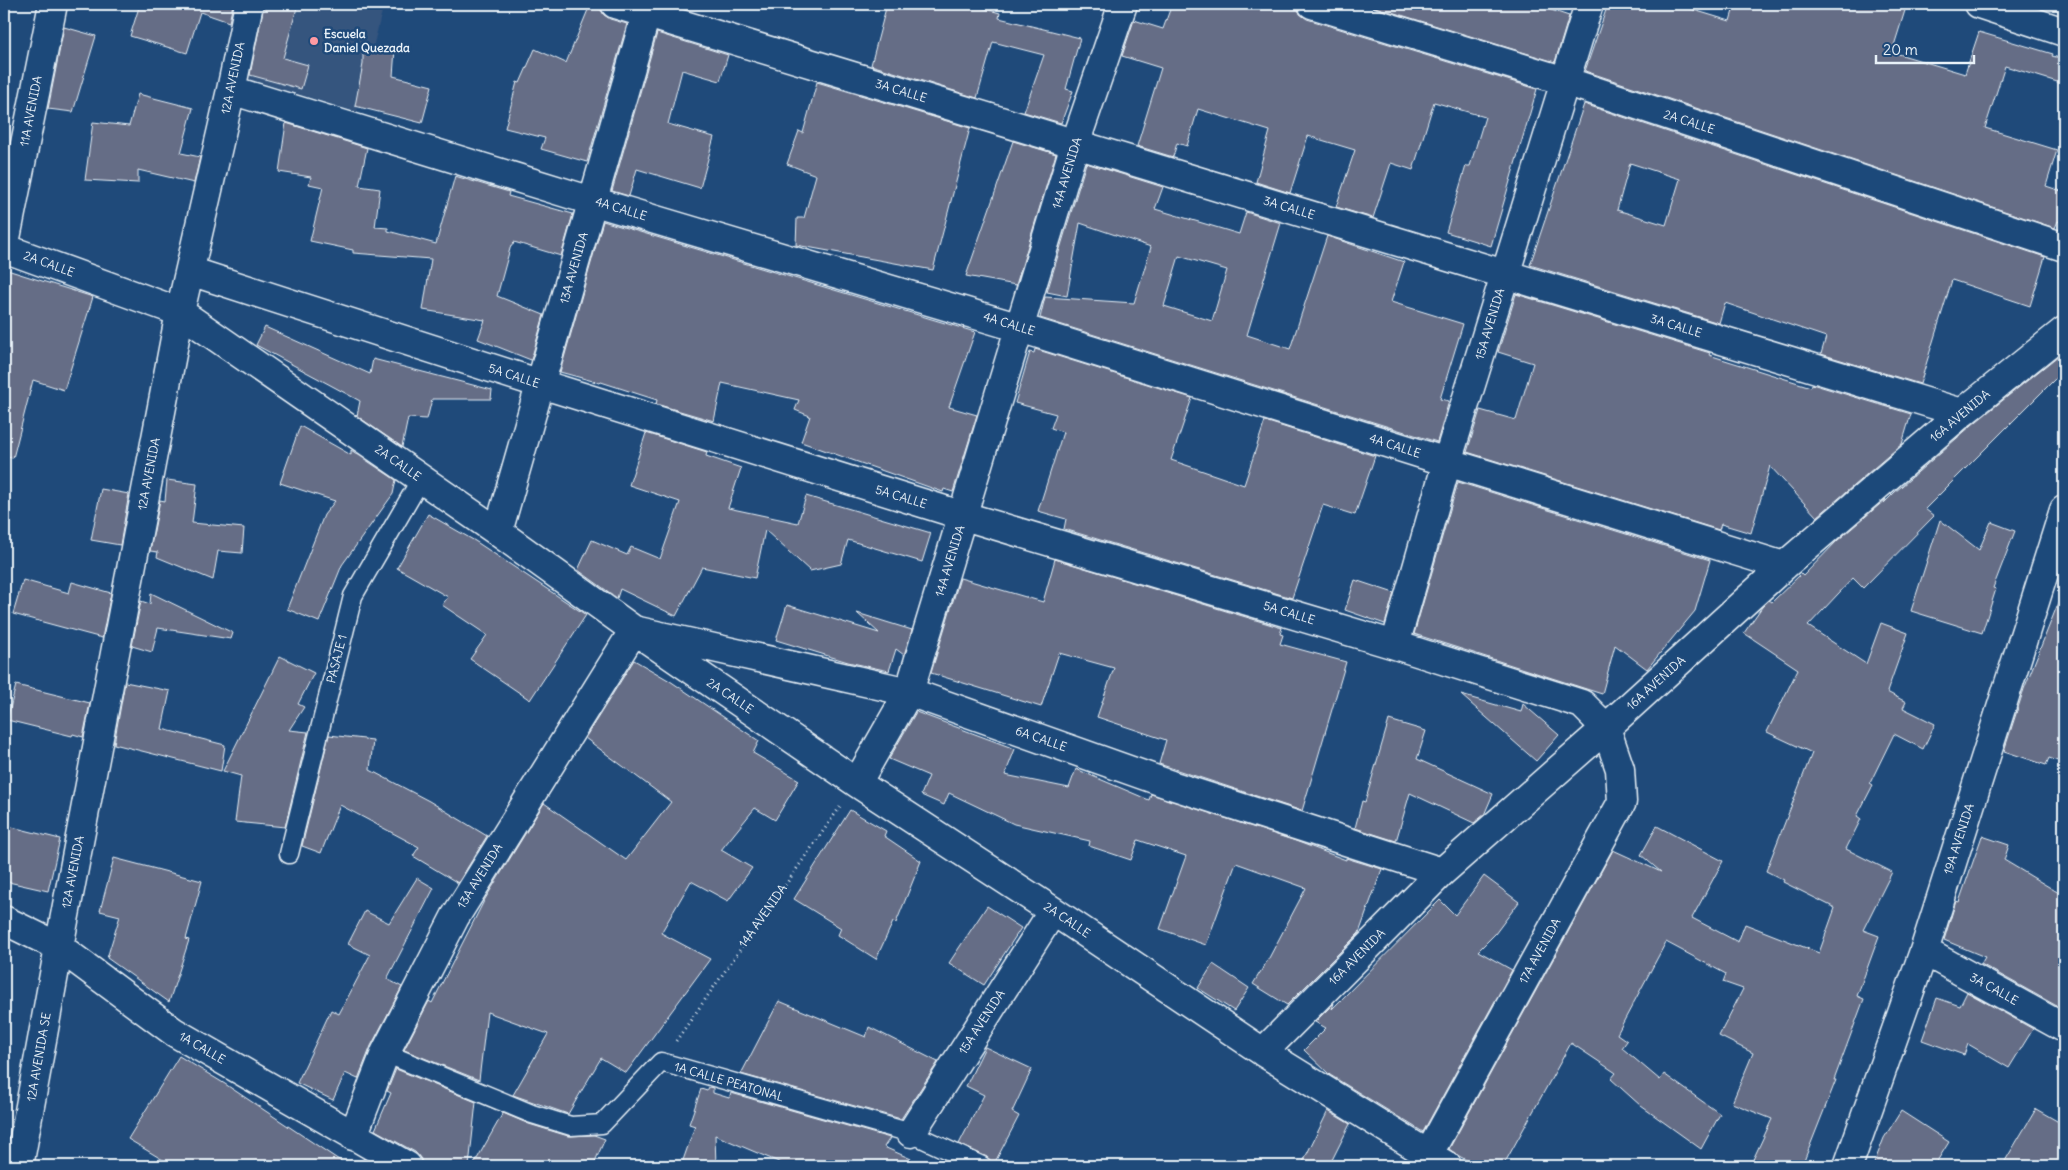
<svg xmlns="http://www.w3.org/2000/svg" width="2068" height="1170" viewBox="0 0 2068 1170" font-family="Delius,sans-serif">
<rect width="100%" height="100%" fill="#1f4a7a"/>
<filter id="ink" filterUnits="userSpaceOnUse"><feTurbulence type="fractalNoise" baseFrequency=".02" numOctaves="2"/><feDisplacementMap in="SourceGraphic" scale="10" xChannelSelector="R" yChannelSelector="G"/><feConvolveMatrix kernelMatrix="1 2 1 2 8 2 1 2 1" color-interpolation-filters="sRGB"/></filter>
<g filter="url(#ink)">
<path fill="#34547e" d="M261,4h123l-27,108 -111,-34z"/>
<path fill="#656d86" stroke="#e8f1f8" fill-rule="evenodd" d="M140,4h93l-4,18 -29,-10 -13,41 -57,-17z
M264,4h34l-15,54 25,7 -7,24 -51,-14z
M887,4h81l32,9 -1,5 81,20 -14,51 7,2 -12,32 -37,-11 20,-57 -51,-13 -16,56 -106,-33z
M1172,4h125l3,10 7,5 230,70 -46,157 -45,-14 20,-66h4l15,-49 -51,-15 -21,68 -22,-7 -18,55 -37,-11 19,-57 -47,-14 -18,57 -34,-11 14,-51 -72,-22 -11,37 -10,-3 -4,14 -36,-11 24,-78 -39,-12 12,-36 29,9z
M1365,4h168l36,12 -14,46z
M1608,4h66l56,17 5,-17h172l-15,48 73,22 14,-42 74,22 -1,2 12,3v25l-59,-18 -20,62 72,22 -11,36 18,6v31l-6,-2 -3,7 -470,-157z
M590,5l11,5 3,5 6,4 17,5 -40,138 -46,-13 4,-11 -40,-10 12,-46 3,1 15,-34 31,14z
M64,27l32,9 -23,76 -25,-3z
M657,33l71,22 -8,26 -38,-11 -14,54 46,13 -14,51 -63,-19 -8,27 -17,-5z
M363,47l32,2 -2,27 39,10 -10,37 -67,-17 8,-42z
M817,82l153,46 -37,142 -137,-25 1,-27h7l12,-43 -29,-11 12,-33 4,2z
M138,94l55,14 -12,45 19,4 -6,26 -56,-13v13l-53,-3 8,-58 36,4z
M1584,104l461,153 -15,49 -78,-26 -32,104 -99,-30 5,-17 -101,-34 -6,20 -189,-58zM1630,163l50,16 -14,46 -49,-15z
M286,123l81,25 -8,38 21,3 -5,38 13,1v3l48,13 19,-68 54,16 -1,4 65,18 -12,42 -47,-14 -1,3h-2l-14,51 47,19 -13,45 -53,-21 7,-19 -62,-10 8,-51 -78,-6v-3l-43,-9 13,-54 -14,-3 2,-7 -32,-5z
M1013,141l43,13 -40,131 -50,-9z
M1086,163l77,24 -8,22 84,25 7,-22 35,11 -34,112 43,14 37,-113 77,26 -13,40 72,22 -23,75 9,2 -12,41 -397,-124 5,-21 89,6 17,-56 -71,-24 -13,73 -20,-4zM1179,256l48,14 -15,51 -48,-15z
M603,221l372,111 -26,75 28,8 -24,77 -9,-3 -1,3 -142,-50 9,-26 -15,-6 4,-10 -77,-17 -8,38 -58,-17 1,-4 -56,-18 -1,1 -40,-11z
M4,269l89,28 -29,93 -31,-10 -20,78 -9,-1z
M1516,294l194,59 -1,2 102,32 1,-3 99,30 -9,30 -85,73 -47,-51 -19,67 -30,-9 -2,6 -252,-78 13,-42 36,10 17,-57 -35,-11z
M265,327l105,47 3,-15 119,31 -1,9h-59l-5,20 -19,-1 -6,29 -45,-31 3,-15 -104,-56z
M1035,349l157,49 -21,62 73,25 21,-64 110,35 -20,59 -32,-10 -31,93 -228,-69 2,-10 -28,-8 25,-79 -12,-4 5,-14 -41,-11 15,-51 4,1z
M2064,351v19l-139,139 9,7 -71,72 -10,-10 -45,48 58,38 15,-41 27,10 -21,59 19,10 -3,6 32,16 -12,25 -29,-15 -24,49 3,2 -16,31 4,3 -15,30 46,23 -29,58 16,6 -22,60 7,3 -30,81h2l-34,86h-52l22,-47 -40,-16 21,-50 -34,-17 24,-47 -20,-7 3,-8 -60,-32 -49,92 10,7 -5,7 38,32 4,-6 56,40 -19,35 -60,-43 -30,-27 5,-6 -45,-30 -68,123h-26l-18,-10 -10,-7 164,-299 48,22 -20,-17 16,-29 66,35 -31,57 46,24 7,-18 74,29 16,-45 -52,-26 1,-2 -18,-9 46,-118 -45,-21 31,-63 -54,-36 18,-26 7,-7 3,2 29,-28 2,2 35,-36 48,-41 -2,4 11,-11 77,-67z
M300,426l51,29v-5l45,30 -3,14 -51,71 -23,57 -32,-13 37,-94 11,-14 -55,-18z
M646,433l61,19 -1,4 35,12 -13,40 70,15 8,-27 125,37 -9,29 -74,-22 -7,24 -31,7 -45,-41 -10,48 -53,-11 -26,49 -56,-27 -3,9 -39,-28 14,-30 35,15 4,-8 29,12 20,-57 -51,-17z
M167,480l30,4 -5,39 52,5 -2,25 -24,-2 -5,29 -56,-23 1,-5 -8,-1 10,-51 5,1z
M1458,482l252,78 -15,51 -48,58 -32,-24 -13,49 -188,-60z
M101,489l28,5 -9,51 -29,-5z
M428,514l47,27 111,74 -56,85 -60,-41 17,-24 -45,-30 6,-8 -51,-29z
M1940,520l39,30 12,-28 24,9 -22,57 3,1 -14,44 -71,-22z
M1055,559l227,69 -2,6 3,1 -3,9 66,18 -44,149 -143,-47 7,-24 -69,-23 17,-49 -55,-15 -18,54 -110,-34 29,-95 83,24z
M23,580l46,13 3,-11 39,11 -9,45 -89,-24z
M1355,580l39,13 -9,31 -40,-14z
M2063,591l1,172 -15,-5 -3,7 -42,-14 20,-62z
M151,593l82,40 -2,6 -73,-11 -6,24 -20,-6 9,-45 9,3z
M787,605l92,28 -22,-20 55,17 -8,25 -8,-6 -7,22 -41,-9 -72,-22z
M280,656l34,17 -16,31 6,3 -15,23 19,2 -23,95 -50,-5 6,-46 -18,-5z
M634,660l36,21 89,60 -6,12 46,27 -24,40 -20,-12 -34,42 31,18 -24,33 -37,-20 -30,52 49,26 -84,114 -25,-15 -33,56 -55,-19 35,-61 -61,-22 -8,68 -75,-30 25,-49 3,2 53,-104 59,-96 82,57 45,-58 -86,-64z
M125,682l45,9 -8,38 63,16 -4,26 -107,-27z
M16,685l74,18 -7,34 -10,-3 -1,2 -65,-16z
M1461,695l60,17 2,-8 36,31 -23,26z
M916,712l99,37 -10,26 64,13 7,-19 73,31 2,-6 142,46 53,20v-2l36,11 -23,64 -72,72 -34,-21 16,-26 37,-70 -70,-25 -30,82 -46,-16 26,-73 -48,-16 -7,20 -42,-14 1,-5 -76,-17 -65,-31 -5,12 -23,-10 8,-19 -40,-17z
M1389,720l37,11 -9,28 76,35 -9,21 -10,8 -64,-30 -14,48 -41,-13 7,-27 3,1z
M329,735l44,5 -3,30 59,31 58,35 -29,47 -45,-27 6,-9 -79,-42 -19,48 -19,-7z
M850,810l36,21 -2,5 37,25 -25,62 -3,-1 -17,37 -38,-24 3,-7 -47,-29z
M4,825l56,14 -12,52 -44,-10z
M1982,836l27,9 -5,15 60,36v114l-83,-46 4,-7 -41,-17 12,-39 3,1z
M114,858l88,23 -16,58 3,1 -20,62 -62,-44 13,-42 -20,-5z
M1484,876l35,26 -24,32 -17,17 34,19 -89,162 -93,-57 -26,-25 22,-22 -11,-6 19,-19 -2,6 108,-109 15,15z
M417,878l17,10 -47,91 15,8 -31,59 -13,33 -13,-6 -12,27 -36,-17 34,-73 8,4 31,-59 -22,-11 17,-33 24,12z
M987,906l34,22 -37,57 -35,-22z
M1213,964l36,24 -15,23 -36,-23z
M1967,992l66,37 -24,39 -41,-24 -4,11 -42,-15 15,-42 23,8z
M779,1001l87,36 3,-10 69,35 -37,57 -160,-45z
M985,1047l47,22 -20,43 7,4 -26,50 -6,-9 -28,-13 25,-49 -18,-9z
M179,1056l46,28 123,82h-175l-45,-27z
M396,1069l80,33 -7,64h-46l-2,-7 -6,-7 -40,-22 16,-37 -4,-2z
M709,1087l4,1v5l16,5 2,-5 159,45 -6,9 43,19h-139l-73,-31 1,31h-35l14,-40 -6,-2 12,-35 6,2z
M2036,1109l28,16v41h-62z
M1328,1111l22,13 -21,42h-28z
M1901,1111l48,31 -15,24h-61l11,-28z
M503,1113l26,11 39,12 26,-1 11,4 -12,27h-120z
M363,1159l13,7h-17z"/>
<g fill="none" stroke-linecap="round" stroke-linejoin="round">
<defs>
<path id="lane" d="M289,854l64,-258 68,-117
M385,1053l147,61 39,12 31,-2 59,-62 250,71 71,33"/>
<path id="street" d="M615,4l1347,409
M1312,4l253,77 499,166
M231,90l361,111 428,127 427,134 337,104
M4,248l176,64 318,220 136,98 223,153 196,128 210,141 184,114
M4,248l49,-244
M190,271l351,113 423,132 431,129 187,59 24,24 14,41 2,33 -200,364
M498,532l151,-528
M1395,645l52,-183 142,-458
M857,783l52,-91 166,-548 48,-140
M4,920l55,27 115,85 233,134
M1924,951l140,77
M1263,1052l179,-180 164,-144 178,-162 178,-153 102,-82
M911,1133l142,-222
M353,1136l32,-83 70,-136 179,-287 275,62 262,93 271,87
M19,1166l40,-219 121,-635 51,-222 18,-86
M1848,1166l76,-215 140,-441"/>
<path id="secondary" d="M1979,4l85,28"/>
</defs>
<use href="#lane" stroke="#e8f1f8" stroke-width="21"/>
<use href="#street" stroke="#e8f1f8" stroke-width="31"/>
<use href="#secondary" stroke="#e8f1f8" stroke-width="31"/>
<path stroke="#e8f1f8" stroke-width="3" stroke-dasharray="1 4" stroke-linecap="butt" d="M676,1041l164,-234"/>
<use href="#lane" stroke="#1f4a7a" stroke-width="18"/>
<use href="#street" stroke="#1f4a7a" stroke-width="28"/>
<use href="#secondary" stroke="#1f4a7a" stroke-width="28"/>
</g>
</g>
<circle fill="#ff9aa2" stroke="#1f4a7a" stroke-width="2" cx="314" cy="41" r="5"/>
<g text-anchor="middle" stroke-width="5" stroke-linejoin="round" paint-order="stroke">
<g font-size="12" font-weight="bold" fill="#e8f1f8" stroke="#1f4a7a" text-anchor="start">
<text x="324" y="38">Escuela<tspan x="324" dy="14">Daniel Quezada</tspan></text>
</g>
<g font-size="12" fill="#e8f1f8" stroke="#1f4a7a">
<text transform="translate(233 78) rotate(-78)" y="4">12A AVENIDA</text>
<text transform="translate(901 91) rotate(17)" y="4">3A CALLE</text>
<text transform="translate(31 111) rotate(-79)" y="4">11A AVENIDA</text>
<text transform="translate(1689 122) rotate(18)" y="4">2A CALLE</text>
<text transform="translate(1067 173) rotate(-73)" y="4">14A AVENIDA</text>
<text transform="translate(1289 208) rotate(17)" y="4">3A CALLE</text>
<text transform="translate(621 209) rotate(17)" y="4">4A CALLE</text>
<text transform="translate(49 264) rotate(20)" y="4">2A CALLE</text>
<text transform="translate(574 268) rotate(-74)" y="4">13A AVENIDA</text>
<text transform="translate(1009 324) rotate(17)" y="4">4A CALLE</text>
<text transform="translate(1490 324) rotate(-73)" y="4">15A AVENIDA</text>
<text transform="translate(1676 326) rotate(17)" y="4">3A CALLE</text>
<text transform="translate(514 376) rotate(18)" y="4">5A CALLE</text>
<text transform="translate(1960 416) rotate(-40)" y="4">16A AVENIDA</text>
<text transform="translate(1395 446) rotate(18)" y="4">4A CALLE</text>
<text transform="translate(398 463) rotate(35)" y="4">2A CALLE</text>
<text transform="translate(149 474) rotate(-79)" y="4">12A AVENIDA</text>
<text transform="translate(901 497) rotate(17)" y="4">5A CALLE</text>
<text transform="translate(950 561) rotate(-73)" y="4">14A AVENIDA</text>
<text transform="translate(1289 613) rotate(17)" y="4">5A CALLE</text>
<text transform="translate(337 659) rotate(-76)" y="4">PASAJE 1</text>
<text transform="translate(1656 683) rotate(-42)" y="4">16A AVENIDA</text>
<text transform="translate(730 696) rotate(34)" y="4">2A CALLE</text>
<text transform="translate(1041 739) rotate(19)" y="4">6A CALLE</text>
<text transform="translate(1959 839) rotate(-72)" y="4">19A AVENIDA</text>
<text transform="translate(73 872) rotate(-79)" y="4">12A AVENIDA</text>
<text transform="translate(480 876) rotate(-58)" y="4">13A AVENIDA</text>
<text transform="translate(763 916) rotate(-55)" y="4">14A AVENIDA</text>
<text transform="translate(1067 920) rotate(34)" y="4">2A CALLE</text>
<text transform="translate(1540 951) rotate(-61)" y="4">17A AVENIDA</text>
<text transform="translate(1357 957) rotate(-45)" y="4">16A AVENIDA</text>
<text transform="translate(1994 989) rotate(29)" y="4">3A CALLE</text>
<text transform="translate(982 1022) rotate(-57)" y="4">15A AVENIDA</text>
<text transform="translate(202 1048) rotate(30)" y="4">1A CALLE</text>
<text transform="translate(39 1057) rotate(-80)" y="4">12A AVENIDA SE</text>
<text transform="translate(729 1082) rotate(16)" y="4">1A CALLE PEATONAL</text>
</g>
</g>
<rect width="2068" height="1170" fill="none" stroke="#1f4a7a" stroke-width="20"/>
<rect x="10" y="10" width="2048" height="1150" fill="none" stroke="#e8f1f8" stroke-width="2" filter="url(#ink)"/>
<path d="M1876 55v8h98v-8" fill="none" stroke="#e8f1f8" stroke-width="2.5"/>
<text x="1883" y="55" font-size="15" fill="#e8f1f8" stroke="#1f4a7a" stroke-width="4" paint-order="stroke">20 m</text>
</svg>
